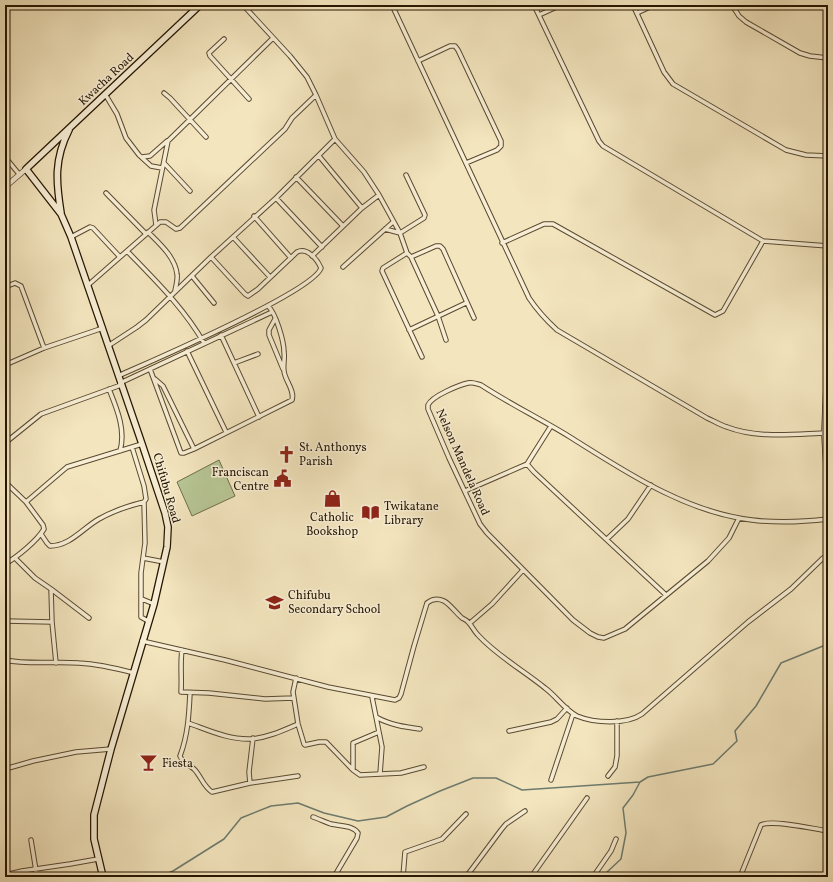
<svg xmlns="http://www.w3.org/2000/svg" width="833" height="882" viewBox="0 0 833 882" font-family="Vollkorn,serif">
<rect width="100%" height="100%" fill="#f3e5be"/>
<filter id="stains"><feTurbulence type="fractalNoise" baseFrequency=".005" numOctaves="4"/><feColorMatrix values="0 0 0 0 .2 0 0 0 0 .09 0 0 0 0 .02 0 0 0 .5 -.17"/></filter>
<radialGradient id="worn" r=".72"><stop offset=".6" stop-color="#630" stop-opacity="0"/><stop offset="1" stop-color="#630" stop-opacity=".3"/></radialGradient>
<path fill="#b7c594" stroke="#6e6e4a" d="M219,460l16,36 -43,20 -15,-34z"/>
<g fill="none" stroke-linecap="round" stroke-linejoin="round">
<path stroke="#6d7b6e" stroke-width="1.5" d="M159,877l14,-6 51,-32 17,-21 30,-12 27,-3 26,10 34,8 28,-4 21,-11 33,-15 33,-13h23l26,12 118,-8 8,-5 65,-13 24,-23 -2,-10 21,-25 25,-43 47,-19
M605,877l1,-4 15,-14 5,-26 -3,-25 10,-13 7,-13"/>
<defs>
<path id="minor" d="M243,5l47,51 17,21 9,18 19,44 29,33 15,23 21,38 7,20 4,4 27,59 8,24
M392,5l137,293c8,12 17,22 28,32l150,88c7,3 13,7 20,9 31,12 68,7 101,6
M534,5l65,136 4,5 160,95 65,5
M633,5l31,67 9,12 113,66 20,5 22,1
M732,5l7,11 7,6 54,31 10,3 18,2
M637,13l17,-8
M539,15l22,-10
M224,39l-15,14 1,3 39,43
M418,61l32,-15h5l3,4 43,91v5l-4,4 -31,13
M164,93l6,5 36,39
M105,94l12,20 9,24 13,17 12,11 11,2
M319,156l43,52
M5,157l14,17
M142,157l8,-1 17,-15
M164,163l26,28
M296,177l47,49
M106,193l40,41
M276,198l46,49
M254,216l37,42
M156,225l-2,-15 14,-69 105,-103
M385,229l15,4 24,-15 1,-3 -19,-40
M148,232c11,11 27,25 29,42 1,6 -1,11 -2,17
M71,237l19,-10 3,1 27,29
M233,237l37,40
M502,243l42,-19h9l162,91 8,-4 40,-70
M127,251c28,29 57,57 77,92
M407,253l-24,15 -1,3 40,86
M312,256l50,-48 17,-13
M411,257l25,-11h4l3,3 31,69
M343,267l50,-45
M192,276l22,27
M87,286l73,-64h6l10,7 4,-1 105,-99 7,-11 24,-23
M5,287l10,-4 6,3 23,62
M275,319l-6,11v5l14,34
M409,330l57,-27
M221,335l38,82
M108,346l29,-19 9,-7 65,-63 65,-59 59,-59
M187,351l39,81
M234,363l24,-9
M5,365l39,-17 59,-20
M150,369l31,84h3l10,-4 98,-49c3,-10 -7,-19 -8,-29 -1,-6 1,-13 0,-19 0,-10 -8,-39 -16,-46
M118,376c31,-14 195,-84 203,-108 -4,-9 -14,-21 -24,-16l-39,37 -10,7 -3,-2 -34,-37
M155,379l8,7 31,63
M120,383l152,-71
M109,389c8,20 17,41 11,62
M5,443l36,-29 80,-29
M527,464l24,-38
M5,482l21,20 41,-35 75,-23
M465,491l62,-27 7,8 132,123
M144,502l1,41 -4,30v44l7,4
M739,518l-10,20 -21,23 -83,68 -21,9 -6,-1 -8,-4 -17,-13 -86,-87 -7,-9 -31,-66 -21,-49v-4c4,-9 31,-20 40,-22 5,-1 9,1 13,2 29,19 60,34 89,52 56,35 115,75 182,83 25,3 51,2 76,-1
M41,534l6,9 3,3c20,0 33,-18 49,-27 14,-8 29,-13 45,-17l2,-3 -2,-13 -12,-39
M607,539l21,-20 23,-34
M15,558l20,20 16,11 1,33
M143,558l21,4
M5,564c12,-7 32,-23 39,-35l-1,-4 -17,-23
M51,589l38,29
M142,599l12,5
M5,621l47,1 4,41
M470,623l22,-19 31,-34
M142,641l83,19 103,27 67,13 4,-2 2,-4 13,-48 13,-43c5,-4 11,-5 17,-2 7,4 11,11 18,17 2,1 5,2 7,5 3,3 5,8 9,12 19,21 45,35 67,53 11,8 20,22 32,28 17,7 49,9 65,-2l106,-92 43,-33 32,-31 5,-3
M182,650c-2,14 0,28 -1,42l28,1 56,6 29,-1
M5,660c24,5 49,1 74,3 19,1 36,5 55,10
M296,678l-3,14 5,32 6,20 1,1 14,-3h7l27,28 7,5 41,-2 23,-6
M190,693c-1,21 -2,42 -10,63 2,6 9,9 14,13 7,7 9,17 18,23l38,-9
M372,697l10,50 -2,27
M376,717c14,8 29,10 44,12
M188,723c20,7 41,17 63,16 16,-1 33,-9 47,-15
M509,731l42,-9 6,-3 10,-11
M253,738l-4,34 1,11 48,-7
M5,769l28,-8 43,-9 35,-3
M353,770v-27l26,-11
M608,776l7,-9 2,-11v-35
M551,780l22,-66
M313,817c6,2 12,5 18,7 9,2 21,1 27,9l-1,5 -23,39
M31,840l6,37
M5,875l17,-4 48,-7 28,-5
M403,877l2,-25 37,-13 24,-25
M466,877l35,-47 5,-6 19,-13
M531,877l56,-79
M593,877l18,-26 5,-12
M740,877l21,-52c11,-6 53,4 67,6
M826,877l2,-5"/>
<path id="tertiary" d="M5,187l21,-18
M828,351l-4,82 4,61"/>
<path id="secondary" d="M61,213c-5,-31 -7,-54 8,-83
M103,877l-9,-38v-24l17,-66 43,-145 13,-57 1,-20 -3,-14 -23,-69 -71,-207 -10,-23 -35,-45 174,-164"/>
</defs>
<use href="#minor" stroke="#594a30" stroke-width="5.5"/>
<use href="#tertiary" stroke="#594a30" stroke-width="6"/>
<use href="#secondary" stroke="#261601" stroke-width="8"/>
<use href="#minor" stroke="#f7eed5" stroke-width="3.5"/>
<use href="#tertiary" stroke="#f7eed5" stroke-width="4.5"/>
<use href="#secondary" stroke="#f7eed5" stroke-width="5.5"/>
</g>
<defs>
<symbol id="church-bare" viewBox="-9 -9 18 18"><path d="M-1.2-6h2.4v3.5h3.3v2.4h-3.3V6h-2.4V-.1h-3.3v-2.4h3.3Z" fill="#8f2418" stroke="#f7eed5" stroke-width="2.5" paint-order="stroke"/></symbol>
<symbol id="civic-bare" viewBox="-9 -9 18 18"><path d="M-.6-6.5H3V-4.5H.6V-3L4-1V1h2V6H-6V1h2V-1L-.6-3ZM-1.2 2.5V6h2.4V2.5Z" fill="#8f2418" stroke="#f7eed5" stroke-width="2.5" paint-order="stroke"/></symbol>
<symbol id="shop-bare" viewBox="-9 -9 18 18"><path d="M-5-2.5h2.3a2.7 3.5 0 0 1 5.4 0H5L5.5 6h-11ZM-1.5-2.5h3a1.5 2.3 0 0 0-3 0Z" fill="#8f2418" stroke="#f7eed5" stroke-width="2.5" paint-order="stroke"/></symbol>
<symbol id="library-bare" viewBox="-9 -9 18 18"><path d="M-6-4Q-3-5.5-.7-3.5V5Q-3 3-6 4ZM6-4Q3-5.5 .7-3.5V5Q3 3 6 4Z" fill="#8f2418" stroke="#f7eed5" stroke-width="2.5" paint-order="stroke"/></symbol>
<symbol id="school-bare" viewBox="-9 -9 18 18"><path d="M0-5L7-2L0 1L-7-2ZM-4 1L0 2.5L4 1V4Q0 6-4 4Z" fill="#8f2418" stroke="#f7eed5" stroke-width="2.5" paint-order="stroke"/></symbol>
<symbol id="bar-bare" viewBox="-9 -9 18 18"><path d="M-6-5H6L.8 .8V4.5H3.5V6h-7V4.5H-.8V.8Z" fill="#8f2418" stroke="#f7eed5" stroke-width="2.5" paint-order="stroke"/></symbol>
</defs>
<g fill-rule="evenodd">
<use href="#church-bare" x="274" y="442" width="25" height="25"/>
<use href="#civic-bare" x="270" y="466" width="25" height="25"/>
<use href="#shop-bare" x="320" y="486" width="25" height="25"/>
<use href="#library-bare" x="358" y="500" width="25" height="25"/>
<use href="#school-bare" x="262" y="590" width="25" height="25"/>
<use href="#bar-bare" x="136" y="750" width="25" height="25"/>
</g>
<g text-anchor="middle" stroke-width="3" stroke-linejoin="round" paint-order="stroke">
<g font-size="12" fill="#261601" stroke="#f7eed5">
<text transform="translate(106 79) rotate(-43)" y="4">Kwacha Road</text>
<text transform="translate(463 462) rotate(66)" y="4">Nelson Mandela Road</text>
<text transform="translate(167 488) rotate(74)" y="4">Chifubu Road</text>
</g>
<g font-size="12" fill="#261601" stroke="#f7eed5" text-anchor="start">
<text x="299" y="451">St. Anthonys<tspan x="299" dy="14">Parish</tspan></text>
<text x="269" y="476" text-anchor="end">Franciscan<tspan x="269" dy="14">Centre</tspan></text>
<text x="384" y="510">Twikatane<tspan x="384" dy="14">Library</tspan></text>
<text x="332" y="521" text-anchor="middle">Catholic<tspan x="332" dy="14">Bookshop</tspan></text>
<text x="288" y="599">Chifubu<tspan x="288" dy="14">Secondary School</tspan></text>
<text x="162" y="767">Fiesta</text>
</g>
</g>
<rect width="833" height="882" fill="none" stroke="#f3e5be" stroke-width="20"/>
<rect x="6" y="6" width="821" height="870" fill="none" stroke="#261601" stroke-width="2"/>
<rect x="10" y="10" width="813" height="862" fill="none" stroke="#261601"/>
<rect width="100%" height="100%" filter="url(#stains)"/>
<rect width="100%" height="100%" fill="url(#worn)"/>
</svg>
